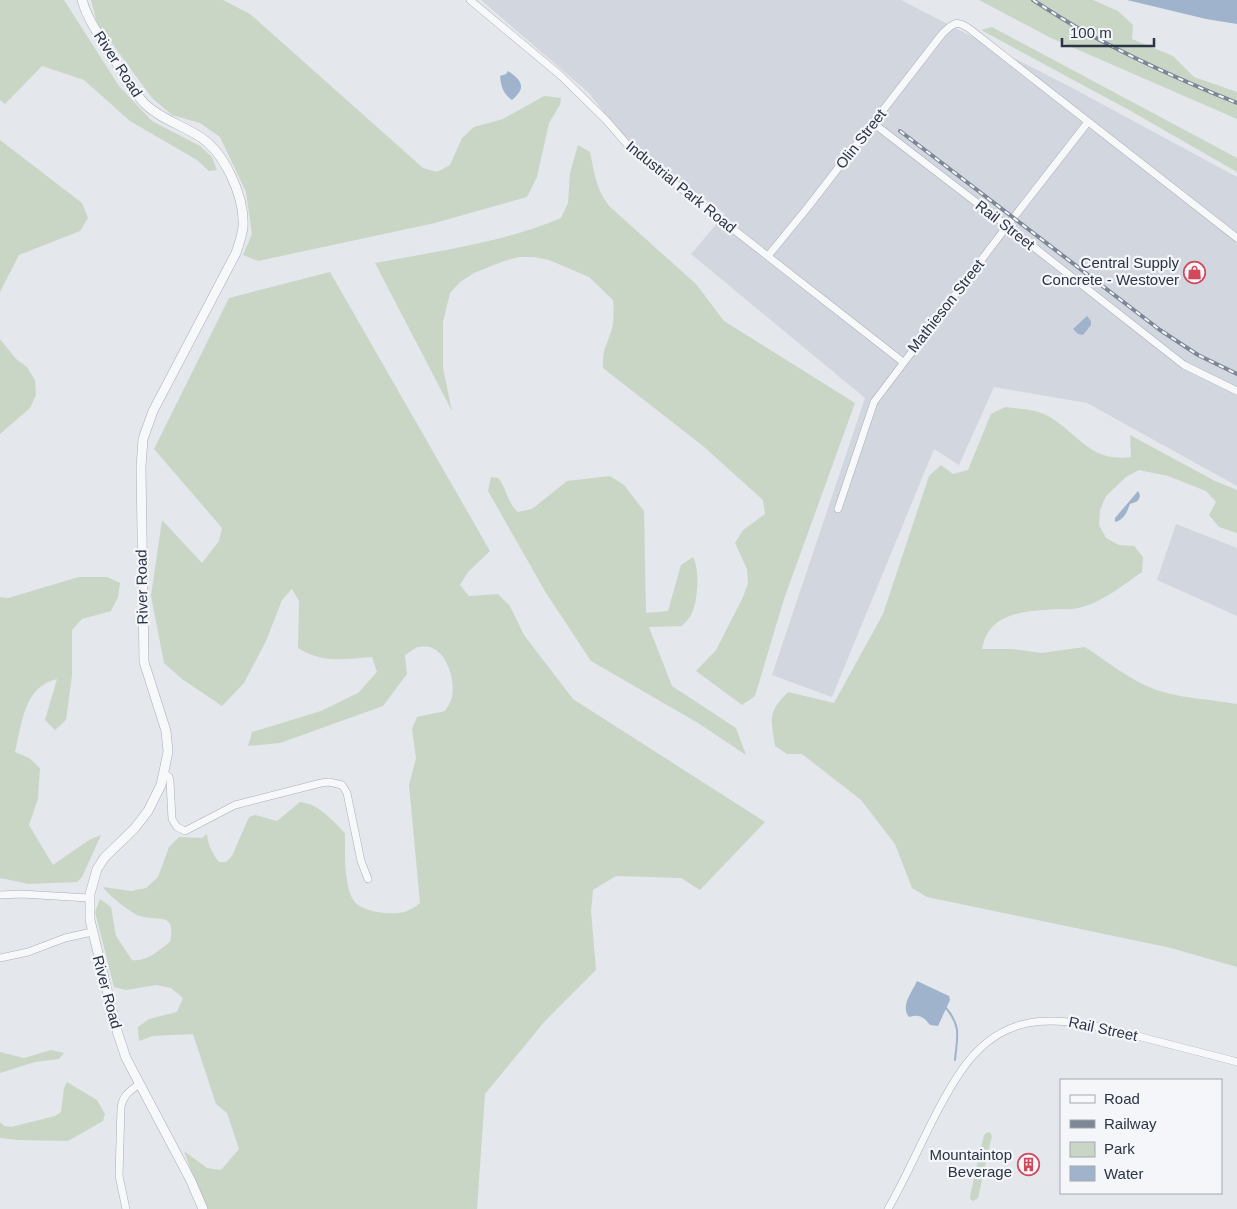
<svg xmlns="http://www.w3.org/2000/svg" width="1237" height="1209" viewBox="0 0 1237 1209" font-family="Helvetica,sans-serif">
<rect width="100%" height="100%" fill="#e4e7ec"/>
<path fill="#d2d6de" d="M481,0h420l177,91 159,86v309l-150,-83 -93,-16 -35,78 -25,-16 -102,248 -60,-22 93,-277 -174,-144 34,-40 -98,-72 -38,-49z
M1176,524l61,24v68l-80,-36z"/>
<path fill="#c9d6c5" d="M0,0h64l55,86 33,35 48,25 12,11 5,13 -8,1 -12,-11 -67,-39 -46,-41 -42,-14 -37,38 -5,-4z
M91,0h132l27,14 173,154 14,4 13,-7 12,-27 12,-11 29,-8 41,-23 17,2 -1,7 -11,18 -12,54 -10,20 -92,26 -177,38 -15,-6 9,-21 -6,-42 -26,-55 -20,-14 -28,-8 -20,-17 -55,-75z
M979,0h114l25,11 15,14 -1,14 41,17 21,21 43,15v27l-186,-81z
M992,27l245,131v14l-108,-62 -148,-80z
M0,140l82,63 6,15 -8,13 -61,24 -19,37z
M578,145l12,7c4,20 6,37 19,54l87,78 28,37 131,82 -71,196 -29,97 -13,9 -46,-34 20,-21 27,-53 5,-14 -1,-14 -12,-26 8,-13 22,-16 -2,-14 -60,-54 -100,-78c-1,-18 4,-23 9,-39 2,-10 2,-20 1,-29l-24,-23 -40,-17 -15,-3h-15l-15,4 -30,12 -14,9 -10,11 -7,29v46l9,43 -77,-148c63,-12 127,-20 186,-45l7,-15 2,-30z
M330,272l160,279 -22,21 -8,13 9,11 29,-2 12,12 14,29 49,64 192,123 -65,68 -19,-12 -65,-2 -23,14 -2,21 5,59 -51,51 -60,73 -8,115h-272l-21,-58 23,17 14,2 18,-21 -12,-36 -11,-9 -23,-70 -40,2 -14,5 -1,-14 11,-8 28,-7 6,-14 -12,-10 -15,-3 -30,5 -12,-3 -19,-75 5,-13 11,8 5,29 16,24c15,2 27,-10 38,-18 6,-31 -10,-20 -30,-26 -8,-2 -33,-22 -37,-29l28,4 15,-3 12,-11 11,-30 10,-10 23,1 5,-4c1,11 5,19 12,28h7l6,-6 17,-39 6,-2 22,6 23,-19c18,1 33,19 45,31 0,18 -2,61 13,72 8,5 17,7 26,8 16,1 24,0 36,-10l-11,-118 7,-27 -4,-29 5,-12 28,-6c3,-5 6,-10 7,-14 4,-20 -8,-56 -34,-50 -4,1 -9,6 -13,8l2,19 -24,32 -103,37 -32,3 4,-14 69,-21 37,-18 19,-21 -5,-15c-28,2 -49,7 -74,-9l1,-47 -7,-12 -10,11 -16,41 -22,42 -22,23 -40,-27 -18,-16 -13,-67 11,-76 40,43 17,-22 3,-13 -68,-79 75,-151z
M0,339l16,20 11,8 8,13 1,15 -6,13 -30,26z
M1005,407c15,2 32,2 45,10 29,18 42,46 81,40l-1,-22 85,46 22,9v43l-18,-6 -10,-12 7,-13 -10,-11 -38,-15 -29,-6 -13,7 -20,19 -6,14 -1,15 7,13 13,7 15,1 9,11 -1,15c-19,13 -40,31 -64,36 -6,2 -13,1 -19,1 -33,2 -70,2 -77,40h30l29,4 44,-6c26,17 52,39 82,46 23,6 47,7 70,11v263l-66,-19 -244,-51 -15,-9 -17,-44 -34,-44 -59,-46h-15l-12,-8c-4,-28 -8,-33 13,-54l46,11 49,-89 46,-138 12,-11 12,9 15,-4 23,-56z
M610,476l14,9 20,26 2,102 22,-2 13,-46 12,-8c7,13 5,43 -1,56 -2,5 -7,9 -10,13l-33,1 23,59 64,42 10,27 -48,-32 -107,-62 -45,-68 -58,-102 3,-14 7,1c9,10 9,25 20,34l14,-3 35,-28z
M79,577h28l13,6 -2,14 -7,14 -29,8 -10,11v45l-6,45 -11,10 -10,-10 12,-41c-33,7 -35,45 -42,73l14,6 11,10 -2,31 -9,26 24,40 36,-25 12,-5 -19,42 -5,5 -48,2 -29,-6v-281l8,1z
M51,1050l13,3 -5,6 -24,3 -35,11v-21l24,6z
M67,1082l30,18 8,14 -2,7 -35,20 -50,-1 -18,-2v-16l4,4 7,1 44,-11 6,-4 3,-24z
M990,1132l2,4 -14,62 -5,3 -3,-2v-3l14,-61 2,-2z"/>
<path fill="#9fb4cc" d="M1127,0h110v24l-31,-5z
M508,71c15,10 18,17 4,29 -9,-6 -11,-14 -12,-24l6,-2z
M1087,316l4,5v4l-8,10 -5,-1 -5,-5z
M1138,491l2,4c-1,7 -4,7 -10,9 -3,8 -6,16 -15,18v-4z
M917,981l32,15 1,4 -12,26 -8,-1c-6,-8 -11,-11 -21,-8 -9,-11 3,-25 8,-36z"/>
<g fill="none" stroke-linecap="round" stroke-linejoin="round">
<path stroke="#9fb4cc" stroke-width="2" d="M946,1008c16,19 11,29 9,52"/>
<defs>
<path id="minor" d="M470,0l90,75 46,45 26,30 271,212
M873,123l134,103 177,139 53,26
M768,256l40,-49 134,-173c11,-11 15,-15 29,-4l266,208
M838,509l36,-107 133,-176 81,-104
M164,773l5,4 1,4 2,38 5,8 8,4 50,-26 86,-22 8,-1 13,3 5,8 14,68 7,18
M0,895l21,-1 68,4
M0,958l28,-6 37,-14 27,-6
M126,1209l-7,-33 2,-69c2,-12 9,-16 18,-23
M888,1209c26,-45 44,-95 73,-138 47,-69 107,-52 177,-35 33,9 66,17 99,26"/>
<path id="tertiary" d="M82,0c6,21 19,38 31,57 10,16 19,33 32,47 16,15 34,20 52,31 27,15 48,62 46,92 -1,9 -4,17 -7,26l-83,158 -10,28 -2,28 3,195 22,69 2,21 -7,33 -13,26 -14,18 -29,28 -8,12 -7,25v26l27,111 9,27 65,123 12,28"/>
</defs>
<use href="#minor" stroke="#a9aeb7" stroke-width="8"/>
<use href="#tertiary" stroke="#a9aeb7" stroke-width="10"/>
<use href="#minor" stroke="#f7f8fa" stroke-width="7"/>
<use href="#tertiary" stroke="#f7f8fa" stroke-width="9"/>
<defs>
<path id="rail" d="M1033,0c17,11 34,22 52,32 49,27 100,50 152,71
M900,131l260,199 38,25 39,19"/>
</defs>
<use href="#rail" stroke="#7d8696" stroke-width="4"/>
<use href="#rail" stroke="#f4f6f9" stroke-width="2" stroke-dasharray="5.5" stroke-linecap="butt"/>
</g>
<defs>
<symbol id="shop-ring" viewBox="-11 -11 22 22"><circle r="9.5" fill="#f4f6f9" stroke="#d1495b" stroke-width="1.5"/><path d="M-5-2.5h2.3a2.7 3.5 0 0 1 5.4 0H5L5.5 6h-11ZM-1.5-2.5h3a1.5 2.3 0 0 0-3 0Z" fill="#d1495b"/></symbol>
<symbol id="building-ring" viewBox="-11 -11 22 22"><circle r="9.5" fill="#f4f6f9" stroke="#d1495b" stroke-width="1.5"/><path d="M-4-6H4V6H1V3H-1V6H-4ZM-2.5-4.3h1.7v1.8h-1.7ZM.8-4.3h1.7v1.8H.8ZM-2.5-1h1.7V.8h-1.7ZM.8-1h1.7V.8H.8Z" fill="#d1495b"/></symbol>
</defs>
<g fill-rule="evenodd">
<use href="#shop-ring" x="1182" y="260" width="25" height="25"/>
<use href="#building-ring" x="1016" y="1152" width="25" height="25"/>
</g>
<g text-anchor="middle" stroke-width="4.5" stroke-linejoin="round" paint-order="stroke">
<g font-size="15" fill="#2b3445" stroke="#f4f6f9">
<text transform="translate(118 64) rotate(57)" y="5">River Road</text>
<text transform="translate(861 139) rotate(-52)" y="5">Olin Street</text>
<text transform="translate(681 187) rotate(39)" y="5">Industrial Park Road</text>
<text transform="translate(1005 225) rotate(38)" y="5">Rail Street</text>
<text transform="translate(946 306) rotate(-52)" y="5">Mathieson Street</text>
<text transform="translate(142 587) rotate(-91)" y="5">River Road</text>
<text transform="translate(107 992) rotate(75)" y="5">River Road</text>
<text transform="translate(1103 1029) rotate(12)" y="5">Rail Street</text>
</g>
<g font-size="15" fill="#2b3445" stroke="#f4f6f9" text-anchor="end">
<text x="1179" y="268">Central Supply<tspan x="1179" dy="17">Concrete - Westover</tspan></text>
<text x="1012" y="1160">Mountaintop<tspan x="1012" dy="17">Beverage</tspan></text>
</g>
</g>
<rect x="1060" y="1079" width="162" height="115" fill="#f4f6f9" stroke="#a4a8b1"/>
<rect x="1070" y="1095" width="25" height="8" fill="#f7f8fa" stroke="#a4a8b1"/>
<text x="1104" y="1104" font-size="15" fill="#2b3445">Road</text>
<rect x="1070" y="1120" width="25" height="8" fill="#7d8696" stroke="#a4a8b1"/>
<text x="1104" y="1129" font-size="15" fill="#2b3445">Railway</text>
<rect x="1070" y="1142" width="25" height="15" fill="#c9d6c5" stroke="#a4a8b1"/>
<text x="1104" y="1154" font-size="15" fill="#2b3445">Park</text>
<rect x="1070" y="1166" width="25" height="15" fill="#9fb4cc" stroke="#a4a8b1"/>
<text x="1104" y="1179" font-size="15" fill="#2b3445">Water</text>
<path d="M1062 38v8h92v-8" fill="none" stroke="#2b3445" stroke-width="2.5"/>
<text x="1070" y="38" font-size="15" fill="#2b3445" stroke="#f4f6f9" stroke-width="4" paint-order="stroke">100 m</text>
</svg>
